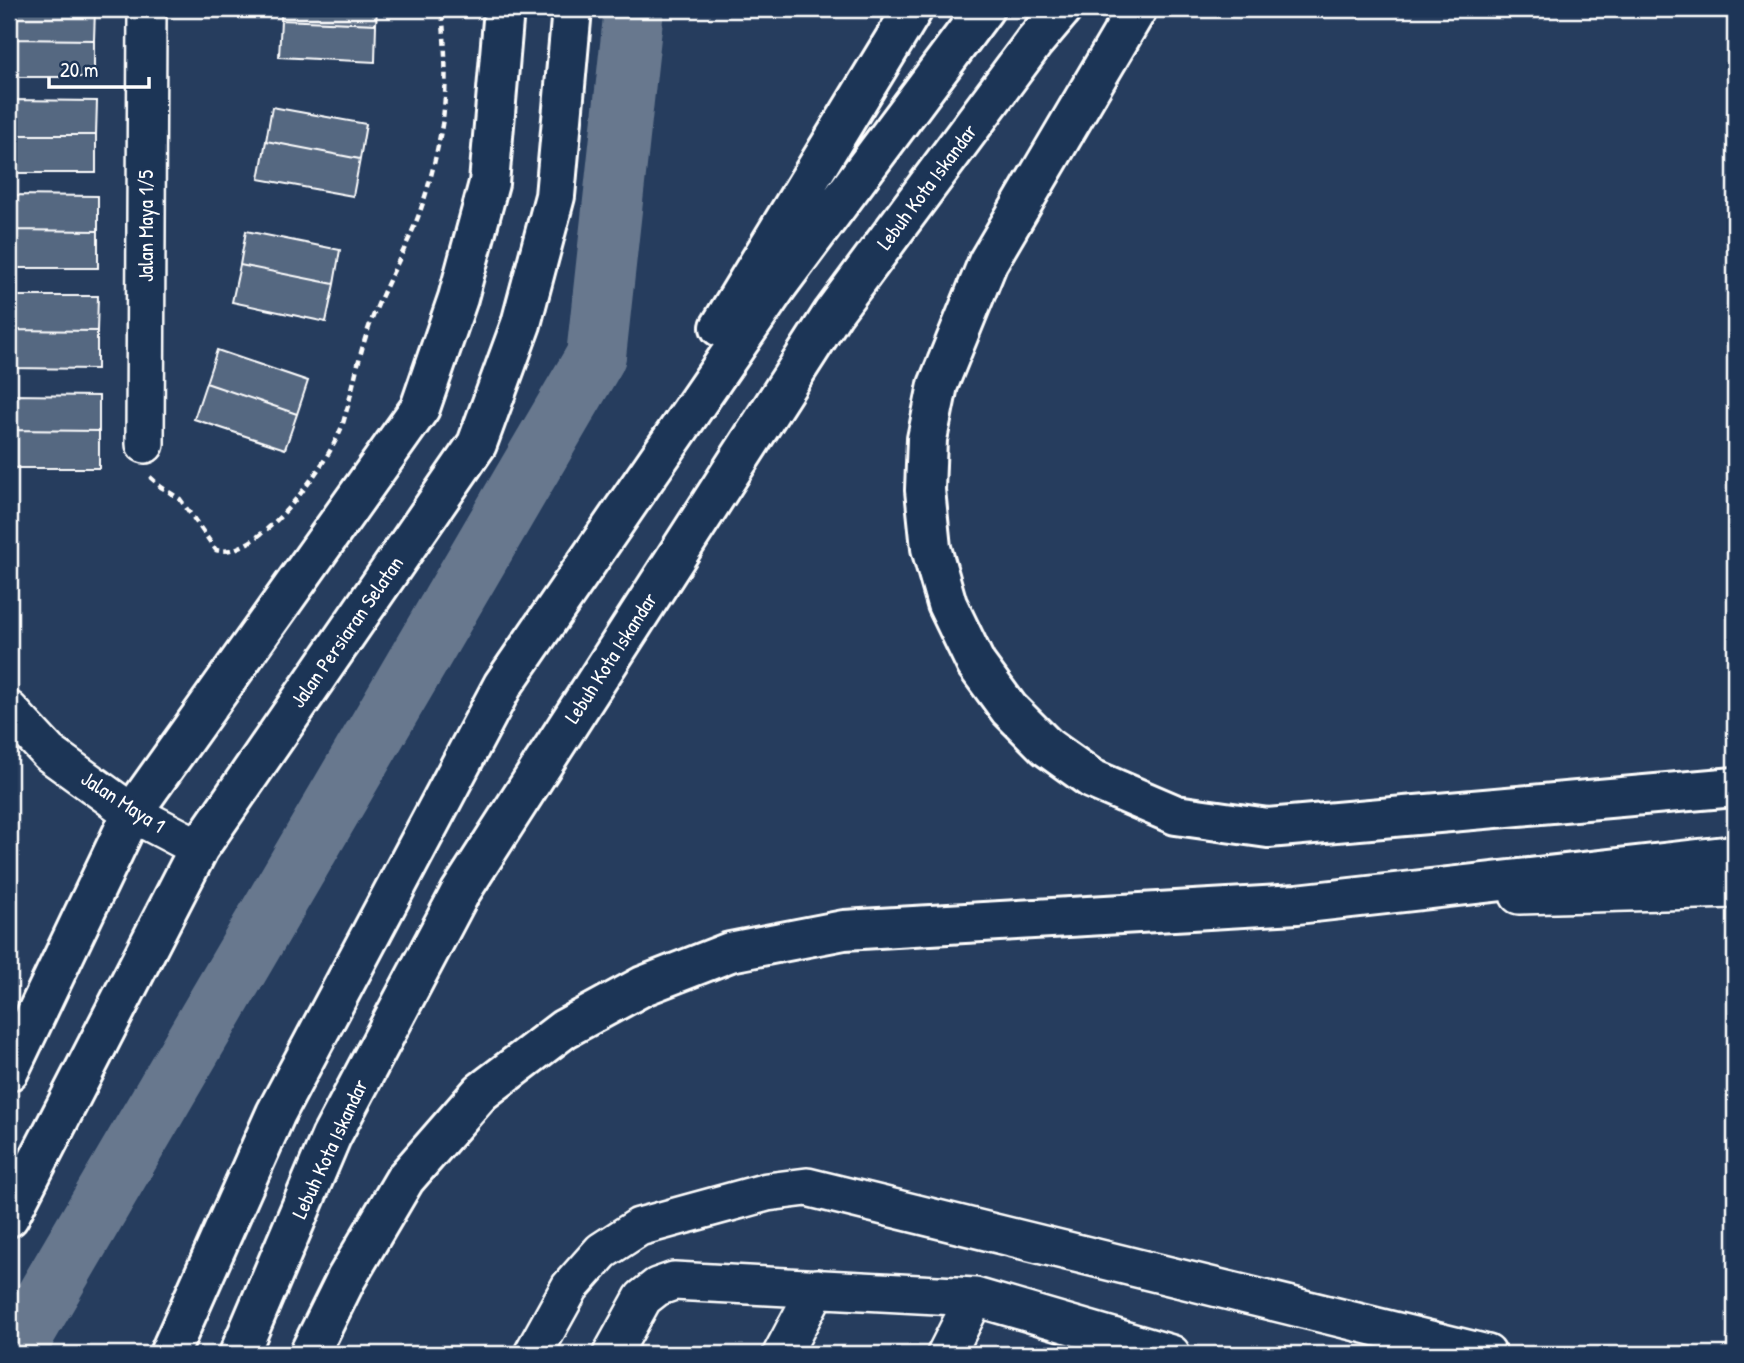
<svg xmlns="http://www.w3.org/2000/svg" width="1744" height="1363" viewBox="0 0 1744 1363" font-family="'Patrick Hand',sans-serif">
<rect width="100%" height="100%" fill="#263d5e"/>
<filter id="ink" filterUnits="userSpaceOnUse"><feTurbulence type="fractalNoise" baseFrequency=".0143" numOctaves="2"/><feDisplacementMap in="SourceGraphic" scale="14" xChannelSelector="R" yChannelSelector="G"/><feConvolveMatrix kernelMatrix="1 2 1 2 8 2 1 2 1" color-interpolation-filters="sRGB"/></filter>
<g filter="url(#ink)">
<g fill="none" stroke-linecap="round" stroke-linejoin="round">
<path stroke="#67788e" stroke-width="60" d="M17,1354l9,-23 570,-975 38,-347"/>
</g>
<path fill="#556781" stroke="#fff" stroke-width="2" d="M9,9h86l-1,31 -85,-1z
M281,9h96l-1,15 -95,-4z
M281,20l95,4 -1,38 -96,-5z
M9,39l85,1v37h-85z
M9,100l88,1 -1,34h-87z
M272,107l94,17 -6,35 -94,-18z
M9,135h87v38h-87z
M266,141l94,18 -7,37 -94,-17z
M9,195l89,1v35l-89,-1z
M9,230l89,1v37h-89z
M246,231l94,19 -6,34 -94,-19z
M240,265l94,19 -8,38 -94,-20z
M9,296h89l-1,35 -88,-1z
M9,330l88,1v38l-88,-1z
M217,350l91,31 -11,33 -91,-31z
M206,383l91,31 -12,35 -91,-30z
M9,395l90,1v35l-90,-1z
M9,430l90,1v37h-90z"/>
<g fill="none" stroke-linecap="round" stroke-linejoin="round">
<defs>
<path id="minor" d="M145,444l2,-435
M9,710l40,43 83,60 67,35
M1519,895l216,-6
M533,1354l37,-67 32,-36 37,-24 128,-35 40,-5 680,167
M612,1354l31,-56 14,-11 17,-6 301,16 196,57
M782,1354l35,-66
M946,1354l29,-57"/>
<path id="tertiary" d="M9,1071l123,-258 288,-405 38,-110 31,-115 15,-174
M9,1217l190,-369 278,-404 44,-120 34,-128 17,-187"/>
<path id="trunk" d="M1137,9l-149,253 -50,123 -11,54 -2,51 6,58 16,56 29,60 33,45 38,38 45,32 84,36 92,13 467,-41
M720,327l193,-318
M169,1354l107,-241 227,-428 275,-400 206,-276
M239,1354l92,-217 129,-244 373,-580 201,-271 28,-33
M309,1354l37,-75 59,-100 76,-87 83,-63 79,-43 87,-34 114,-22 453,-26 438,-49"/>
</defs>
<use href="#minor" stroke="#fff" stroke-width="42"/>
<use href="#tertiary" stroke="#fff" stroke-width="44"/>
<use href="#trunk" stroke="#fff" stroke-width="44"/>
<path stroke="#fff" stroke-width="4.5" stroke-dasharray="7 5" stroke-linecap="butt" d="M150,477l11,10 19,12 36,51c42,11 110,-84 124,-119 4,-8 5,-17 8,-25 7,-29 13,-59 24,-87 12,-31 29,-61 42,-92 13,-31 22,-68 28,-102 6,-37 3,-78 0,-116"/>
<use href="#minor" stroke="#1d3557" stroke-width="37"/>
<use href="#tertiary" stroke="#1d3557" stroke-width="38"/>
<use href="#trunk" stroke="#1d3557" stroke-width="38"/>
</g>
</g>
<g text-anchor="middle" stroke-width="5" stroke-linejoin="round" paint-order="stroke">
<g font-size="21" fill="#fff" stroke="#1d3557">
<text transform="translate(927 187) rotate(-53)" y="7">Lebuh Kota Iskandar</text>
<text transform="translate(146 226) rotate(-90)" y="7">Jalan Maya 1/5</text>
<text transform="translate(347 632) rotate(-55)" y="7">Jalan Persiaran Selatan</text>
<text transform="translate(611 658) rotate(-57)" y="7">Lebuh Kota Iskandar</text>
<text transform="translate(123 802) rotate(33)" y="7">Jalan Maya 1</text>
<text transform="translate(330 1149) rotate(-65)" y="7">Lebuh Kota Iskandar</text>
</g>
</g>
<rect width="1744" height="1363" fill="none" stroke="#1d3557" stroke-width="35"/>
<rect x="18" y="18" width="1709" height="1328" fill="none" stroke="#fff" stroke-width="2.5" filter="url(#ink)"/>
<path d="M49 77v10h100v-10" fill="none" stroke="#ffffff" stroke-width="3.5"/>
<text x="60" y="77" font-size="21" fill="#ffffff" stroke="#1d3557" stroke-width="5" paint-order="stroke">20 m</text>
</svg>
